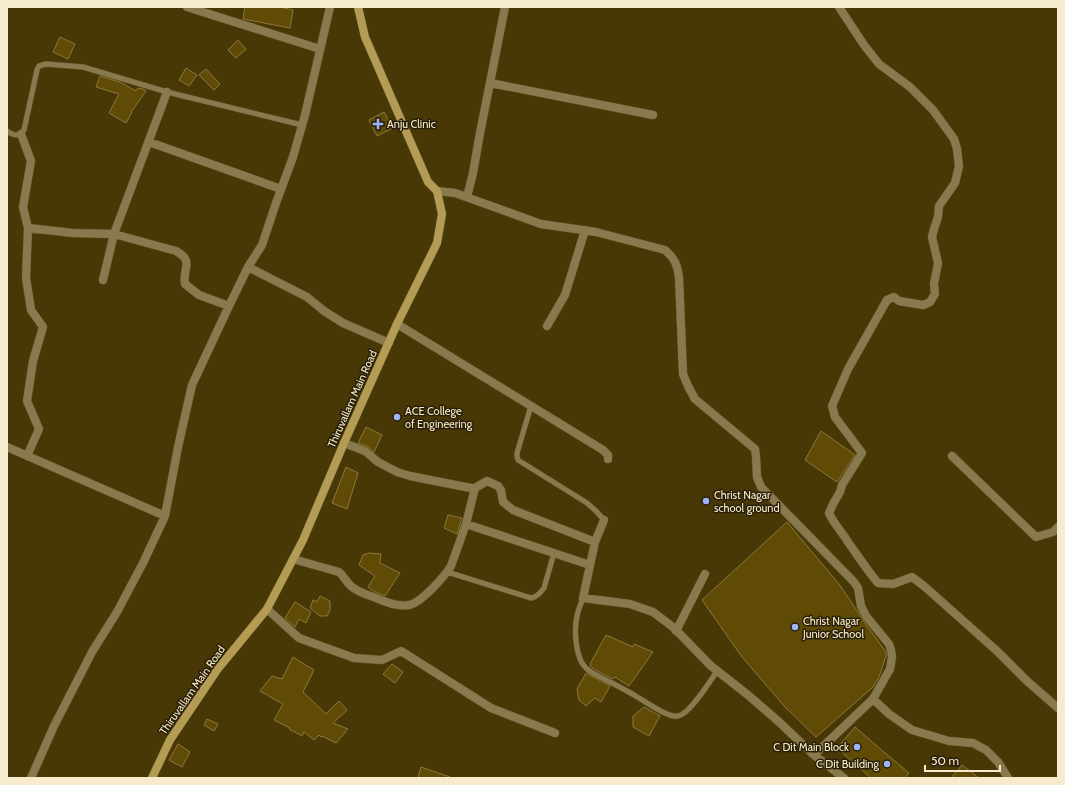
<svg xmlns="http://www.w3.org/2000/svg" width="1065" height="785" viewBox="0 0 1065 785" font-family="Cabin,sans-serif">
<rect width="100%" height="100%" fill="#473806"/>
<path fill="#5f4b05" stroke="#8c783b" d="M245,7h35l13,3 -3,18 -47,-9z
M60,37l15,7 -7,15 -15,-7z
M238,40l8,9 -10,9 -8,-8z
M186,68l11,7 -8,11 -10,-6z
M206,69l14,15 -6,6 -15,-15z
M100,76l20,6 16,9 2,-3 5,1 3,2 -15,21h1l-6,11 -17,-10 10,-19 -23,-7z
M384,112l9,16 -16,8 -8,-16z
M366,427l16,8 -8,17 -7,-6 -9,-3z
M821,431l34,24 -18,27 -32,-22z
M346,467l12,6 -11,36 -15,-6z
M448,515l14,3 -5,16 -13,-6z
M787,522l52,62 19,28 4,7 24,33v4l-7,21 -6,10 -57,50 -31,-30 -43,-50 -40,-57z
M369,553l12,1 -1,9 20,10 -15,23 -10,-4 -7,-5 7,-11 -16,-11 4,-10z
M320,596l10,5v9l-3,6h-7l-10,-8 3,-8 4,2z
M295,602l16,10 -5,11 -7,-4 -4,8 -10,-9z
M606,635l27,12 1,-3 19,8 -24,34 -14,-9 -2,2 -16,-8 -7,-5 1,-1 -1,-1z
M293,657l21,13 -11,22 23,22 13,-13 8,9 -14,13 15,6 -12,14 -14,-7 -1,1 -2,-2 -5,5 -10,-8 -2,4 -13,-7 1,-1 -16,-8 9,-16 -23,-13 12,-15 10,3z
M392,664l11,8 -8,11 -12,-9z
M586,673l24,13 -9,16 -6,-4 -9,8 -7,-6 -2,-11z
M644,707l16,9 -11,20 -16,-9v-11z
M207,719l11,5 -4,7 -10,-6z
M855,727l23,20 31,26 -4,5h-34l-34,-30z
M178,744l12,8 -8,15 -13,-7z
M962,765l17,13h-28z
M421,767l29,10 -1,1h-31z"/>
<g fill="none" stroke-linecap="round" stroke-linejoin="round">
<defs>
<path id="lane" d="M7,131c7,5 12,6 17,-1l13,-60 2,-4 7,-2 37,3 84,25 135,33
M531,406l-14,47v3l1,4 69,43 9,8 8,9
M447,572l84,26c6,-1 9,-5 13,-10l10,-35
M583,598c-2,6 -5,12 -6,18 -3,13 -2,42 9,52 5,5 12,8 18,11 12,6 24,12 35,19 9,5 29,20 39,18 12,-2 32,-35 39,-45"/>
<path id="street" d="M187,7l133,42
M839,7l25,38 15,19 31,23 23,23 21,29 3,10 2,17 -4,17 -16,23 -1,11 -4,12 -2,8 6,26 -4,21 1,10 -5,8 -7,3 -24,-4 -5,-4 -7,3 -39,69 -16,37 3,11 27,36 -20,32 -2,7 -7,12 -4,9c5,11 13,19 19,29 10,14 19,28 30,41l15,1 19,-7 12,9 73,65 30,30 31,27
M490,83l163,32
M21,134l10,27 -8,46 5,21 -2,50 5,32 12,17 -10,34 -6,40 12,28 -12,27
M149,142l132,47
M437,191l18,2 86,31 55,8 69,18c10,9 12,14 14,27l4,97 5,12 7,13 60,50 1,7 1,21 4,10 93,95 4,6 3,18 5,10 23,28 2,6 1,7 -2,12 -17,30 -59,56
M467,197l6,-24 7,-40 25,-126
M28,228l45,5 41,1 62,17c19,11 6,17 9,33l14,11 30,11
M248,267l59,30 17,14 19,12 46,20
M103,280l11,-46 53,-142
M397,324l206,126 5,5v4
M547,326l18,-31 20,-65
M344,443l21,8 13,11 19,10 13,4 61,12h4l12,-7 11,5 3,4 2,12 10,8 82,32
M7,447l158,69
M952,456l84,81 17,-5 5,-5
M604,520l-9,22 -12,56 47,6 23,8 20,15 38,39 37,29 30,26 36,34 30,23
M466,524l124,41
M293,559l46,13c5,4 7,10 12,14 6,6 17,9 25,12 9,4 22,9 33,7 12,-2 36,-29 42,-39l15,-42 9,-36
M267,609l32,29 55,20 28,2 19,-9 90,57 64,25
M676,631l29,-57
M873,699l16,15 23,16 37,11 24,2 13,7 12,12 10,16
M31,778l23,-52 38,-74 25,-40 26,-49 22,-47 13,-69 14,-62 37,-79 19,-39 14,-22 14,-42 17,-46 12,-42 25,-108"/>
<path id="secondary" d="M152,778l18,-38 47,-70 50,-61 36,-69 41,-97 53,-119 40,-81 5,-29 -5,-23 -9,-9 -63,-145 -7,-30"/>
</defs>
<use href="#lane" stroke="#635526" stroke-width="6"/>
<use href="#street" stroke="#635526" stroke-width="9"/>
<use href="#secondary" stroke="#635526" stroke-width="9"/>
<use href="#lane" stroke="#89794e" stroke-width="5"/>
<use href="#street" stroke="#89794e" stroke-width="8"/>
<use href="#secondary" stroke="#b59c55" stroke-width="8"/>
</g>
<g fill="#9db4fd" stroke="#292007" stroke-width="1.5">
<path d="M376 118h4v4h4v4h-4v4h-4v-4h-4v-4h4z"/>
<circle cx="397" cy="417" r="4"/>
<circle cx="706" cy="501" r="4"/>
<circle cx="795" cy="627" r="4"/>
<circle cx="857" cy="747" r="4"/>
<circle cx="887" cy="764" r="4"/>
</g>
<g text-anchor="middle" stroke-width="3" stroke-linejoin="round" paint-order="stroke">
<g font-size="11" fill="#f6ebcc" stroke="#292007" text-anchor="start">
<text x="387" y="128">Anju Clinic</text>
<text x="405" y="415">ACE College<tspan x="405" dy="13">of Engineering</tspan></text>
<text x="714" y="499">Christ Nagar<tspan x="714" dy="13">school ground</tspan></text>
<text x="803" y="625">Christ Nagar<tspan x="803" dy="13">Junior School</tspan></text>
<text x="849" y="751" text-anchor="end">C Dit Main Block</text>
<text x="879" y="768" text-anchor="end">C Dit Building</text>
</g>
<g font-size="11" fill="#f6ebcc" stroke="#292007">
<text transform="translate(352 399) rotate(-66)" y="4">Thiruvallam Main Road</text>
<text transform="translate(192 690) rotate(-55)" y="4">Thiruvallam Main Road</text>
</g>
</g>
<rect width="1065" height="785" fill="none" stroke="#f6ebcc" stroke-width="16"/>
<path d="M925 765v6h75v-6" fill="none" stroke="#f6ebcc" stroke-width="2"/>
<text x="931" y="765" font-size="12" fill="#f6ebcc" stroke="#292007" stroke-width="3" paint-order="stroke">50 m</text>
</svg>
